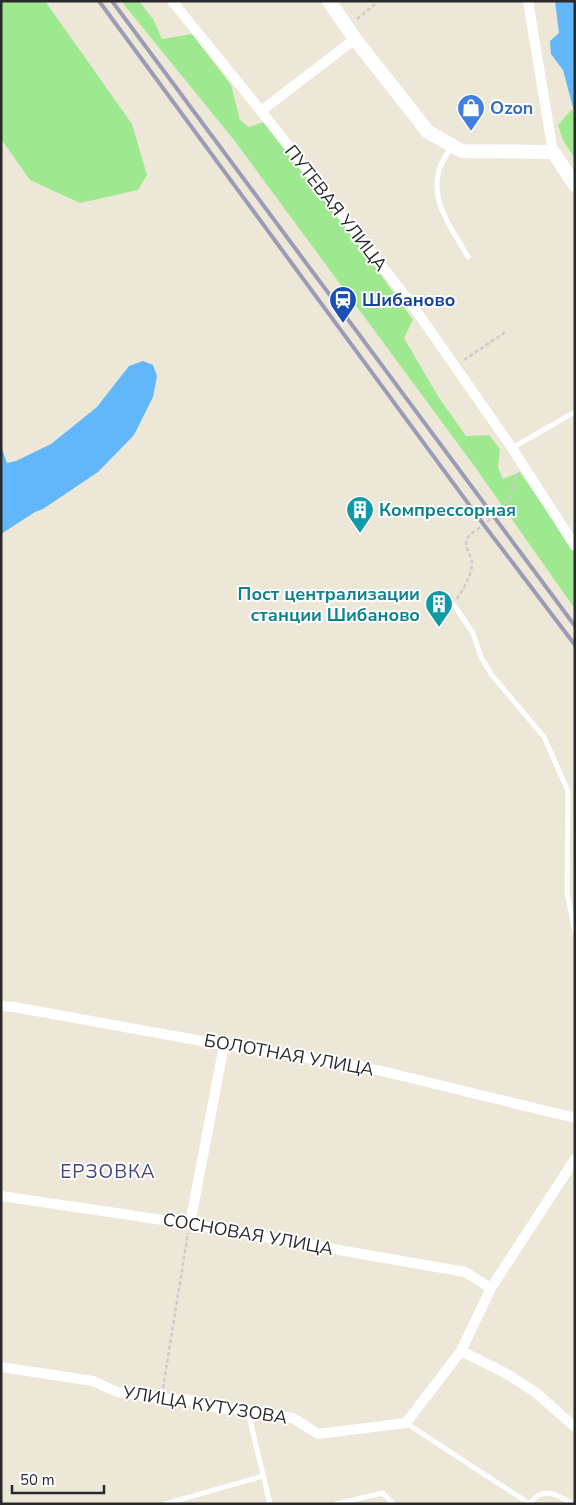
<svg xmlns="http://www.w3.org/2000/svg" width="576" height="1505" viewBox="0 0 576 1505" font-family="'Nunito Sans',sans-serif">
<rect width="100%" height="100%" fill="#ede7d8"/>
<path fill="#9ee98f" d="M1,1h44l87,123 15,51 -9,15 -58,13 -50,-23 -29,-41z
M121,1h18l14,18 9,20 30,-5 39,51 9,35 9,7 15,-5 84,107 65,91 -9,18 35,60 27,38 23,-1 11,14 -2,19 5,11 17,-7 55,81v56l-100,-142 -241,-327z
M572,109l3,6v44l-12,-19 -5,-15z"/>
<path fill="#61b7f9" d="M555,1h20v114l-12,-45 -12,-16 -1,-13 9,-8z
M143,361l10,4 4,11 -4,21 -19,38 -36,37 -55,37 -8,3 -34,22v-88l6,17 9,-2 35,-17 46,-37 32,-41z"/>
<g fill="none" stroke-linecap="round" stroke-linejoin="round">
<path stroke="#ccc" stroke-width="2.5" stroke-dasharray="4 2.5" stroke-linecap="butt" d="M357,19l22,-18
M464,360l43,-29
M457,599c6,-11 15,-23 15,-36 0,-8 -10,-17 -4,-26 3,-4 11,-8 15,-12 19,-14 30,-26 33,-50
M163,1388l25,-155"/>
<path stroke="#fff" stroke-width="5" d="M452,146c-4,7 -11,16 -13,24 -9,33 14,60 29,87
M512,448l63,-36
M454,605l19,28 8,24 10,17 53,63 24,54 -1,102 8,39
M248,1412l22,92
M406,1423l124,81c11,-18 28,-10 42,0
M165,1504l98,-28
M336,1504l47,-11 10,11"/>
<path stroke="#fff" stroke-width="10" d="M172,1l89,110 152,195 99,142 63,98
M528,1l25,151
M261,111l94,-72
M1,1006l13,1 210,38 145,23 206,50
M1,1196l189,28 275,48 26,16
M190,1224l34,-179
M461,1351l46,23 28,18 40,35
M1,1367l92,14 24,11 44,7h24l23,7 85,12 25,16 88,-11 55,-72 30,-63 84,-129"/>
<path stroke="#fff" stroke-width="14" d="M329,1l26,38 73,93 34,19 91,1 22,33"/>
<path stroke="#9c9bb5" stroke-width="4" d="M99,1l385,524 91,120
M112,1l463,625"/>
</g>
<defs>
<symbol id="shop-pin" viewBox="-11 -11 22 30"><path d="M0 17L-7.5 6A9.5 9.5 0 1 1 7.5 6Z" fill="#3f7fe0" stroke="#fff"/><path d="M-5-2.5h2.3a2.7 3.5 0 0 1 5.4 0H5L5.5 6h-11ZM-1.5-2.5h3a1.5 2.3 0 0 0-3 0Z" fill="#fff"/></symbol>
<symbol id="station-pin" viewBox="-11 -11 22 30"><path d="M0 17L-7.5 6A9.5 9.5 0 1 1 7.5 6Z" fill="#1a4fb4" stroke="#fff"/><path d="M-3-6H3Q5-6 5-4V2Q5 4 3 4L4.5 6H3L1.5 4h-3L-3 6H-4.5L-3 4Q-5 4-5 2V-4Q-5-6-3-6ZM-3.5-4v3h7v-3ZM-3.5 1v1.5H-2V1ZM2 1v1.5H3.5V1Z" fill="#fff"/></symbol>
<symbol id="building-pin" viewBox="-11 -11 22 30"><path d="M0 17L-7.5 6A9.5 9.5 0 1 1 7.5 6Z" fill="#0f9aa8" stroke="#fff"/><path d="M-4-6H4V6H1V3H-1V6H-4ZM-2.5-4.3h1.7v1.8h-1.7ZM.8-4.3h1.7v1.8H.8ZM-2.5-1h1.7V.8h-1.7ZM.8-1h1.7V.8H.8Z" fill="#fff"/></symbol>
</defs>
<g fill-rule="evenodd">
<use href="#shop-pin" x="455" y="92" width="32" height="43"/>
<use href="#station-pin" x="327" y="284" width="32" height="43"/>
<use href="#building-pin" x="344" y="494" width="32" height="43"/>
<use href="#building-pin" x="423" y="588" width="32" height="43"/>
</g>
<g text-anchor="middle" stroke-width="4" stroke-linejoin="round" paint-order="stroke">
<g font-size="18" font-weight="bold" fill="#366cbe" stroke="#fff" text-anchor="start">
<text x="490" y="114">Ozon</text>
</g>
<g font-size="18" fill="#292929" stroke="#fff">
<text transform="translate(336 208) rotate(52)" y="6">ПУТЕВАЯ УЛИЦА</text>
<text transform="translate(289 1055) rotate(10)" y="6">БОЛОТНАЯ УЛИЦА</text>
<text transform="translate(248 1234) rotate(10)" y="6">СОСНОВАЯ УЛИЦА</text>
<text transform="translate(205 1405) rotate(9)" y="6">УЛИЦА КУТУЗОВА</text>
</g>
<g font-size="18" font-weight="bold" fill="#164399" stroke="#fff" text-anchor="start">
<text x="362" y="306">Шибаново</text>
</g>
<g font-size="18" font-weight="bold" fill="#0d838f" stroke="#fff" text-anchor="start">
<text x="379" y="516">Компрессорная</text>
<text x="420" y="600" text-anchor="end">Пост централизации<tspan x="420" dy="21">станции Шибаново</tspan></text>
</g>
<g font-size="19" letter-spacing="1" fill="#45457d" stroke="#fff">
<text x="108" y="1178">ЕРЗОВКА</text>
</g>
</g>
<rect width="576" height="1505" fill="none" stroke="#292929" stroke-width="5"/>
<path d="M12 1485v8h92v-8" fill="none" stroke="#292929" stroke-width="2.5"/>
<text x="20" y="1485" font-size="15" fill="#292929" stroke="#ffffff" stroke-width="4" paint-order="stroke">50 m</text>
</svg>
